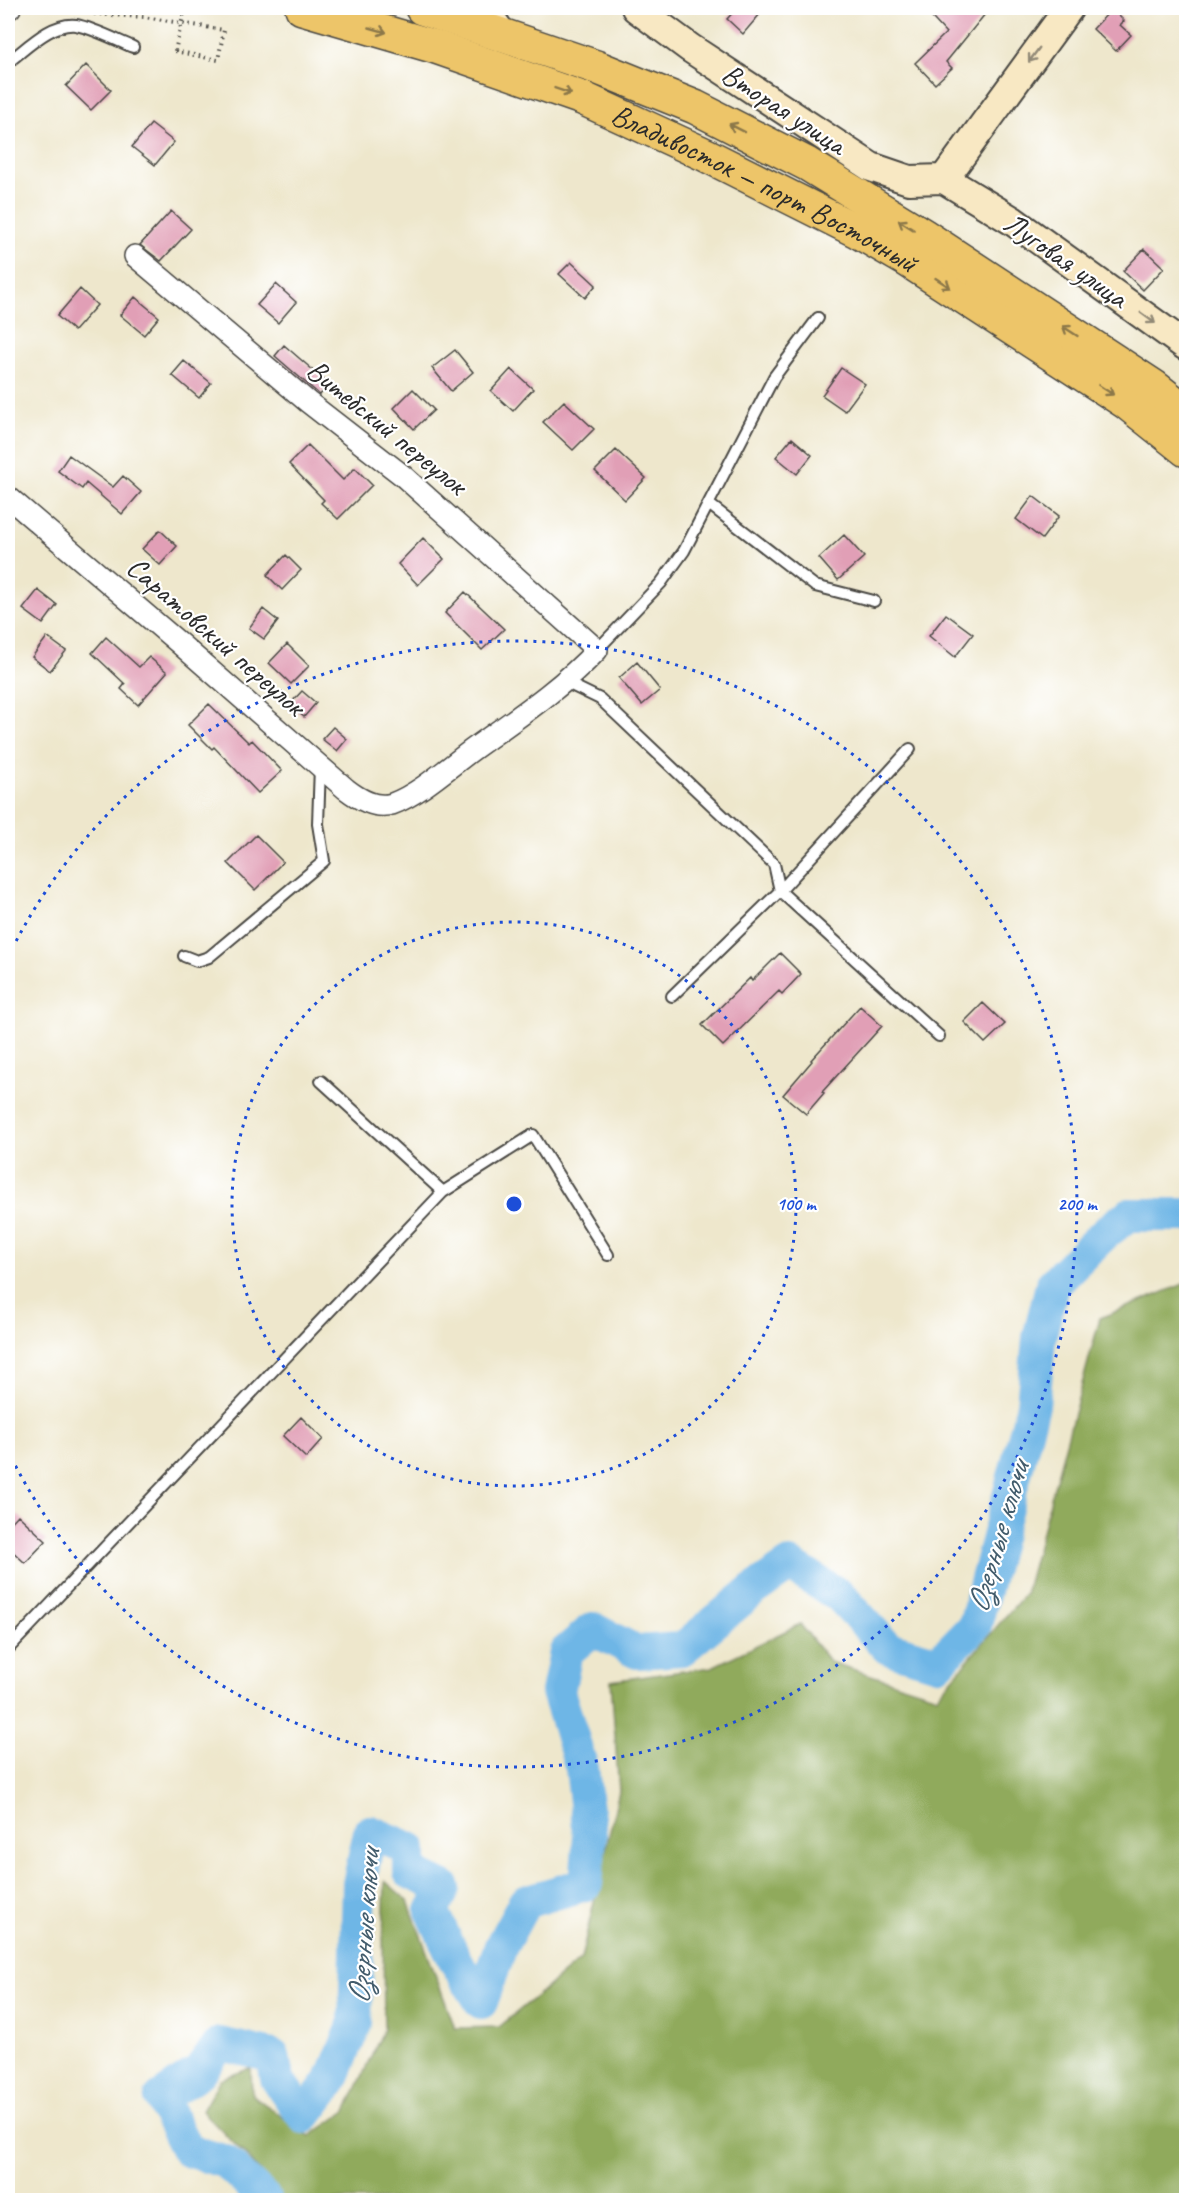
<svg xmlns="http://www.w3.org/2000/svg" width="1194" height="2208" viewBox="0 0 1194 2208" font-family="Caveat,sans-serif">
<rect width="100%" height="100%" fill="#fff"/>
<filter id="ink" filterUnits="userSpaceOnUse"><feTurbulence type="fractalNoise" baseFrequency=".0167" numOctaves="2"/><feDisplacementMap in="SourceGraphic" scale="12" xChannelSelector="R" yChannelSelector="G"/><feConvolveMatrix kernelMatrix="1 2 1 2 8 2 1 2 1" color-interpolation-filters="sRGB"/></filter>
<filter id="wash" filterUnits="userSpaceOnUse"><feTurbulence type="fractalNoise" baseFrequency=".008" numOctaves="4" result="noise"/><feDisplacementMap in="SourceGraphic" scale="24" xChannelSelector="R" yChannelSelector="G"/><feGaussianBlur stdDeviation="1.35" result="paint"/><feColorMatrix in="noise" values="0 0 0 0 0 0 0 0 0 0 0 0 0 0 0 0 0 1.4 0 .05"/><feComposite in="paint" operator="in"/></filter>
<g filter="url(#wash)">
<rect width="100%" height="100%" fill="#eee7cc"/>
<path fill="#90aa5c" stroke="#5e6a44" stroke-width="1.5" d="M1186,1283v917h-903l-31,-38 -50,-51 18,-32 31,-11 1,27 58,41 36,-25 38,-82 -1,-94 2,-54 23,20 47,127 44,-1 82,-68 38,-168 -8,-110 101,-14 88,-43 30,38 107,34 88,-102 75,-276z"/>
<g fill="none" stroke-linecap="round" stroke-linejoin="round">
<path stroke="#6eb6e6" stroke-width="34" d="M262,2200l2,-2 -38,-36 -39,-12 -26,-52 38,-26 21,-28 53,12 4,23 27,38 27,-36 24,-57 4,-140 11,-52 40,17v23l34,16 -12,23 24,51 25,40 20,-56 24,-44 61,-18 4,-48 -8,-68 -24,-76 8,-40 27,-23 44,23 45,-3 70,-58 38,-26 50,31 48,52 50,15 37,-38 58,-220 6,-67 13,-53 54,-53 23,-17h57"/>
</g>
<g id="blocks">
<path fill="#e19fb6" d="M737,8h15l8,6 -17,20 -16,-15z
M923,8h67l-44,54 6,6 -17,16 -20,-21 31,-30z
M1112,9l12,12 -4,4 11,10 -15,16 -23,-22z
M86,65l25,25 -20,20 -25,-24z
M151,124l23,18 -19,23 -23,-18z
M171,211l20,18 -30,32 -21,-16z
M1144,249l20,19 -21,22 -20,-19z
M571,262l25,23 -11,13 -26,-24z
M276,284l20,18 -18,21 -21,-18z
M80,289l17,16 -23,26 -17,-15z
M135,297l24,20 -15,18 -24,-20z
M284,345l45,39 -9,11 -45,-39z
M455,350l18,22 -22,19 -19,-23z
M184,361l27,22 -12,15 -27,-23z
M841,368l24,16 -20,27 -23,-16z
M511,369l22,20 -20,22 -22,-20z
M413,389l21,21 -20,19 -20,-21z
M564,401l30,28 -21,21 -30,-28z
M792,438l20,17 -15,19 -21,-17z
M308,445l35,35 12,-12 17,17 -34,34 -17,-16 3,-3 -35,-36z
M616,450l30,28 -21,22 -30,-29z
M69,455l44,32 10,-11 18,16 -19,22 -36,-31 -4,6 -24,-18z
M1033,496l26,20 -17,23 -26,-20z
M160,530l17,16 -17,19 -18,-16z
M844,535l20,22 -26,23 -19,-22z
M423,538l21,21 -26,26 -20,-21z
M286,555l15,15 -19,20 -15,-15z
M38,590l19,15 -14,19 -20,-15z
M465,592l39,37 -22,21 -37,-37z
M263,609l15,12 -14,18 -15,-11z
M946,614l27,20 -18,23 -26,-21z
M47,637l19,14 -16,20 -18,-14z
M106,637l33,30 10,-10 18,15 -29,33 -17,-16 4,-5 -33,-31z
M287,644l22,22 -18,18 -22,-21z
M637,662l23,28 -18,15 -23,-27z
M302,691l14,12 -12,14 -15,-12z
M209,704l40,39 3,-3 30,31 -24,22 -44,-46 -2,2 -24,-24z
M333,727l14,12 -10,12 -15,-12z
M256,835l27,27 -28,28 -27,-27z
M780,953l21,21 -19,20 -3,-3 -56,55 -21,-21 48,-47 2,3z
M983,1003l22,21 -20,19 -21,-21z
M860,1006l22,20 -60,66 2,1 -18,21 -23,-19 29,-34 -1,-1z
M301,1417l22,22 -17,19 -23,-22z
M18,1515l28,26 -21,22 -17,-16v-21z"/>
</g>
</g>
<g filter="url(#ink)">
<use href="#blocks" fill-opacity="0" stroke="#484743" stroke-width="1.5"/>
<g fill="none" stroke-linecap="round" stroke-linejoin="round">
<defs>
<path id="service" d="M8,62c18,-13 43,-40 68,-37 17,3 40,15 57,22
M710,505l105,81 59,15
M597,650l64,-67 23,-32 90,-174 44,-59
M565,682l35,17 174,165 6,27 159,145
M184,956l13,5 12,-4 115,-96 -6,-37 2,-58
M672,996l108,-105 130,-142
M321,1081l122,111 90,-57 75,120
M8,1649l435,-457"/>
<path id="minor" d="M8,9l2,-1
M8,497l171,146 167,146c13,10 29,20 46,15 27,-10 57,-37 80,-54 43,-31 89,-61 125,-100l-195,-175 -94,-73 -173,-146"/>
<path id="secondary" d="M484,8l17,25
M636,8l54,40 181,119 38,13 35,-1
M944,179l69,42 173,125
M944,179l125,-171"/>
<g id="trunk">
<path id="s1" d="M302,8l134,39 146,51 124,57 151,76 50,29 220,143 59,47"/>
<path d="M422,8l174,59 99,40 112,57 116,71 230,151 33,26"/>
</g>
</defs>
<use href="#service" stroke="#484743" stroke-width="14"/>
<use href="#minor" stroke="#484743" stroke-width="24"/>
<use href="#secondary" stroke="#484743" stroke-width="32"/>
<use href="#trunk" stroke="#484743" stroke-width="36"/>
<path stroke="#484743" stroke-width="4" stroke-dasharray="1.5 4.5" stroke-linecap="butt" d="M94,14l50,3 80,13 -6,30 -43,-9"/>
<use href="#service" stroke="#fff" stroke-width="10"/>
<use href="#minor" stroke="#fff" stroke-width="21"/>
<use href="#secondary" stroke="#f8e8c3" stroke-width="28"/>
<use href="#trunk" stroke="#edc569" stroke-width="33"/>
<path stroke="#484743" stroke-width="4" stroke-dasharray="1.5 4.5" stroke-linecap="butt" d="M175,51l10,-43"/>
</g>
<defs><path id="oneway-shaft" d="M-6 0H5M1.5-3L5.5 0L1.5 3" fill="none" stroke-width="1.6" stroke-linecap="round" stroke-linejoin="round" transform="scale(1.5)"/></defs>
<g stroke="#8c784a">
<use href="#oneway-shaft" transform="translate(378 30) rotate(16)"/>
<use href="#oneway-shaft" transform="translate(563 91) rotate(19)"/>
<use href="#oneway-shaft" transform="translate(737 128) rotate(-153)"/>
<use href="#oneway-shaft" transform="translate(906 225) rotate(-148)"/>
<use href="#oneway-shaft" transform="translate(943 283) rotate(33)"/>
<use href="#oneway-shaft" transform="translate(1070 331) rotate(-147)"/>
<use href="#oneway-shaft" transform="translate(1106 390) rotate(33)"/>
</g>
<g stroke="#928a77">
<use href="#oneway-shaft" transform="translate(1034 55) rotate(126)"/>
<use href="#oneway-shaft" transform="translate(1148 318) rotate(36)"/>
</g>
</g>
<g fill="none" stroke="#1d4ed8" stroke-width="3" stroke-dasharray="3 6">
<circle cx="514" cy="1204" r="282"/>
<path d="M8 957A563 563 0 1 1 8 1451"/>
</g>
<g text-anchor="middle" stroke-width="4.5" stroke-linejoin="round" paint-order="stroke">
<g font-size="30" fill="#2b2b2b" stroke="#fff">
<text transform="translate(784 109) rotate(33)" y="10">Вторая улица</text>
<text dy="10" stroke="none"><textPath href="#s1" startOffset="498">Владивосток — порт Восточный</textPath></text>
<text transform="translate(1066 260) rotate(35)" y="10">Луговая улица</text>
<text transform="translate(387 427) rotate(39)" y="10">Витебский переулок</text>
<text transform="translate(216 636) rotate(41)" y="10">Саратовский переулок</text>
</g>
<g font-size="32" font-style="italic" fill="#425c6c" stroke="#fff">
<text transform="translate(997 1537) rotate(-74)" y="11">Озерные ключи</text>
<text transform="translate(363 1927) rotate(-86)" y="11">Озерные ключи</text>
</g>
</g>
<circle cx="514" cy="1204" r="9" fill="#1d4ed8" stroke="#fff" stroke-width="3"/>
<g font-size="18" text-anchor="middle" font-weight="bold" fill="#1d4ed8" stroke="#fff" stroke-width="4.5" stroke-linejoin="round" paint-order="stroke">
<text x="796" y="1210">100 m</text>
<text x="1077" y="1210">200 m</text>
</g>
<rect width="1194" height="2208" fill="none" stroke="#fff" stroke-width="30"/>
</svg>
